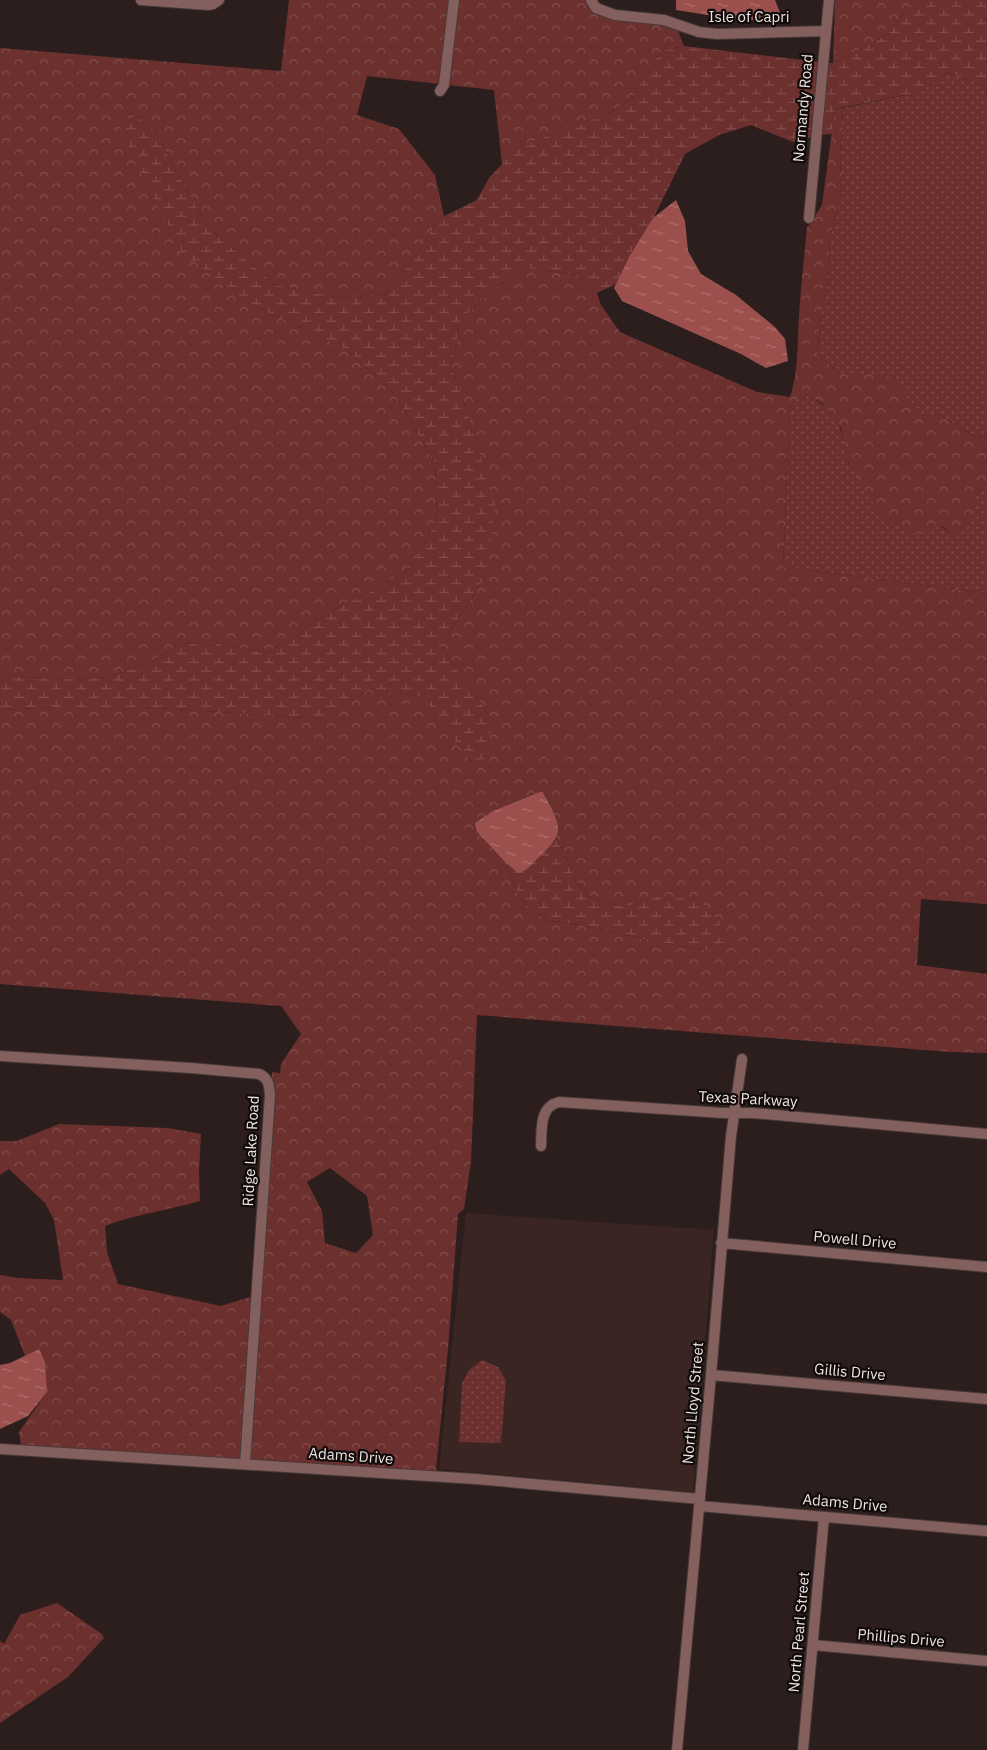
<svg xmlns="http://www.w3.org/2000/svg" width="987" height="1750" viewBox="0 0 987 1750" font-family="'IBM Plex Sans',sans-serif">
<defs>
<pattern id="green-dots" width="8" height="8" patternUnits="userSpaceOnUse" patternTransform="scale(1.25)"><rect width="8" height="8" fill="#6c302e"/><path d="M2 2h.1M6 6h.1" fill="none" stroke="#814e4c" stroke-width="1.8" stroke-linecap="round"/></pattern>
<pattern id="forest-crowns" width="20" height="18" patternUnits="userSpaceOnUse" patternTransform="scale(1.25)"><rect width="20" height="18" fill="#6c302e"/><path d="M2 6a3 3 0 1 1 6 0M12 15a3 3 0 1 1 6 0" fill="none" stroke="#814e4c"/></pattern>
<pattern id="wetland-marsh" width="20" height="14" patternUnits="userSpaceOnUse" patternTransform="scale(1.25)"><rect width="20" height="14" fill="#6c302e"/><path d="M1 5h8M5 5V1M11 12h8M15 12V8" fill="none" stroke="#814e4c"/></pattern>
<pattern id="water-ripples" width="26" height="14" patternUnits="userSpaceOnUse" patternTransform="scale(1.25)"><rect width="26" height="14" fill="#9c504d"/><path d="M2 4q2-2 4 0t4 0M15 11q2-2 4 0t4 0" fill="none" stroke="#af716f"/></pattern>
</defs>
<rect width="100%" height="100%" fill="#2c1e1d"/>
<path fill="#3a2523" d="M466,1213l248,17 -21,262 -254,-23z"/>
<path fill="url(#green-dots)" d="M947,72l37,14 3,5v344l-6,3 -20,-9 -21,-15 -16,2 -16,-17 -48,-26h-22l-21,-20 4,-37 8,-45 1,-33 12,-49 -2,-32 3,-49 77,-16z
M806,395c35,16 36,36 43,70l102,68 19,-10c3,-14 4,-31 17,-40v110l-204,-26 7,-156 11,-7z
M482,1360l16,7 8,14 -5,62 -42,-1 3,-59 7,-13z"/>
<path fill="url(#forest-crowns)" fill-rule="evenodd" d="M289,0h161l-10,84 -73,-8 -10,39 42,14 36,46 9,41 -6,3 -20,35 -34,40 -42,4 -66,-13 -69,-58 -56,-102 -15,-9 113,187 97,46 50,47 39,68 2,53 -9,21 -18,30 -34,21 -54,26 -26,21 -29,17 -27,-5 -58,-5 -30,18 -41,16 -40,2 -51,-2 -20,-4v-625l281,23z
M458,0h129l27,19 49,5 14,4 7,18 -23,5 -27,45 -26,18 -44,15 -46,19 -16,16 -8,-74 -46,-5z
M835,0h78l-26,35 -54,28z
M843,108l-3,49 2,32 -12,49 -1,33 -8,45 -4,37 21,20h22l34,6 14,20 16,17 16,-2 21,15 20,9 6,-3v48c-17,12 -9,27 -17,41 -2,3 -6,6 -9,9h-10l-9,-7 -26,9 -35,-18 -32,-52 -8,-37 -19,-25 -16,-8 -5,9 -11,7 -7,156 204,26v311l-66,-5 -4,66 70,9v79l-36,-1 -474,-37 -6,147 -7,47 -6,5 -10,135 -12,120 3,4 -190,-13 23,-388 8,1 1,-9 20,-30 -20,-28 -281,-22v-274l58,-3h84l181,12 46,-30 55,8 51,70 17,-48 -44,-61 -5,-16 44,-68 -16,-150 -19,-57 8,-47 36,-33 30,-19 52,7 19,18 4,12 19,27 137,60 33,5c9,-27 7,-53 9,-81 2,-29 5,-59 8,-89l4,-4h2v-4l9,-14 13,-96zM542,791l8,12 8,27 -3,8 9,14 12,29 17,18 32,8 33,-11 58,56 -64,-11 -75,-17 -31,-4 -25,-20 -18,-40 -26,-28 16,-21zM330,1168l37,28 6,39 -17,18 -31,-10 -3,-32 -15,-29z
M59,1124l109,4 33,6 -2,37 1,30c-31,9 -64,13 -95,25l2,26 11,32 103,22 32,-10 -12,163 -220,-14 -2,-13 28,-40 -8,-43 -14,7 -14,-36 -11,-8v-37l17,3 46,2 -9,-60 -9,-17 -36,-34 -9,6v-34h17z
M57,1603l45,31 2,4 -36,39 -68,46v-82l4,3 16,-29z"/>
<path fill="url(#wetland-marsh)" d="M913,0h74v91l-3,-5 -37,-14 -27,20 -85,17 -3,25 -12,1 6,-72h7l54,-28z
M684,46l135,16 -7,75 -19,5 -42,-17 -32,10 -34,19 -31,63 -25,40 -13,27 -19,9 -19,-18 -52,-7 -30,19 -36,33 -8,47 19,57 24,81 -8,69 -44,68 5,16 44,61 -4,36 -13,12 -52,-70 -54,-8 -46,30 -181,-12h-84l-58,3v-37l20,4 51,2 40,-2 41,-16 30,-18 58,5 27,5 29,-17 26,-21 54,-26 34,-21 18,-30 9,-21 -2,-53 -39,-68 -50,-47 -97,-46 -65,-49 -41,-75 -25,-57 18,-6 15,9 56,102 69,58 66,13 42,-4 34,-40 20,-35 39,-19 12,-22 28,-30 47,-19 44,-15 26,-18 27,-45z
M555,838l9,14 12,29 17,18 32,8 33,-11 42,4 19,21 7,27 -10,4 -64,-11 -75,-17 -31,-4 -25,-20 -18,-40 15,13 24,-19z"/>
<path fill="url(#water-ripples)" d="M676,0h99l6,15 -7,7 -47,-4 -51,-8z
M676,200l9,21 3,30 13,23 35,21 39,32 10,12 3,22 -22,7 -25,-14 -119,-53 -8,-13 15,-31 24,-39z
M542,791c6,9 17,29 16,40 -2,11 -14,21 -21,28 -6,6 -11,13 -19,14l-13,-11 -28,-30 -2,-9 18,-12z
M39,1349l6,13 2,30 -19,24 -28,13v-64l10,-2z"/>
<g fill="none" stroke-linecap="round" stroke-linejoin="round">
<defs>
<path id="minor" d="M141,0l67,5 5,-1 6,-4
M591,0l5,8 19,7 49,5 35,12 18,2 109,-3
M440,91l4,-6 1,-9 9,-76
M809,218l20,-218
M0,1056l191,12 68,6c10,4 10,12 11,21l-25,369
M541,1146c1,-17 -2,-39 18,-44l164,11h30l234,21
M721,1243l266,24
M711,1375l276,24
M0,1449l476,30 224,20
M699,1506l288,25
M813,1645l174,16
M677,1750l34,-375 20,-239 11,-77
M803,1750l21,-233"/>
</defs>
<use href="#minor" stroke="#473a39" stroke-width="12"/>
<use href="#minor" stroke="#83605d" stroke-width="10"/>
</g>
<g text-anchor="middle" stroke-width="4.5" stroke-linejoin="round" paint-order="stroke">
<g font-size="15" fill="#ede3e2" stroke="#100a09">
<text x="749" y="22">Isle of Capri</text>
<text transform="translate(803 108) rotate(-85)" y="5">Normandy Road</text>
<text transform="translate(748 1099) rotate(3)" y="5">Texas Parkway</text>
<text transform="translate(251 1151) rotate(-87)" y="5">Ridge Lake Road</text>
<text transform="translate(855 1240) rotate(5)" y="5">Powell Drive</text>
<text transform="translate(850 1372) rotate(5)" y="5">Gillis Drive</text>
<text transform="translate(693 1403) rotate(-85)" y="5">North Lloyd Street</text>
<text transform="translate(351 1456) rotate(4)" y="5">Adams Drive</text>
<text transform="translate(845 1503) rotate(5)" y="5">Adams Drive</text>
<text transform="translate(799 1632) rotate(-85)" y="5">North Pearl Street</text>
<text transform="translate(901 1638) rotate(5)" y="5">Phillips Drive</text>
</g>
</g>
</svg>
